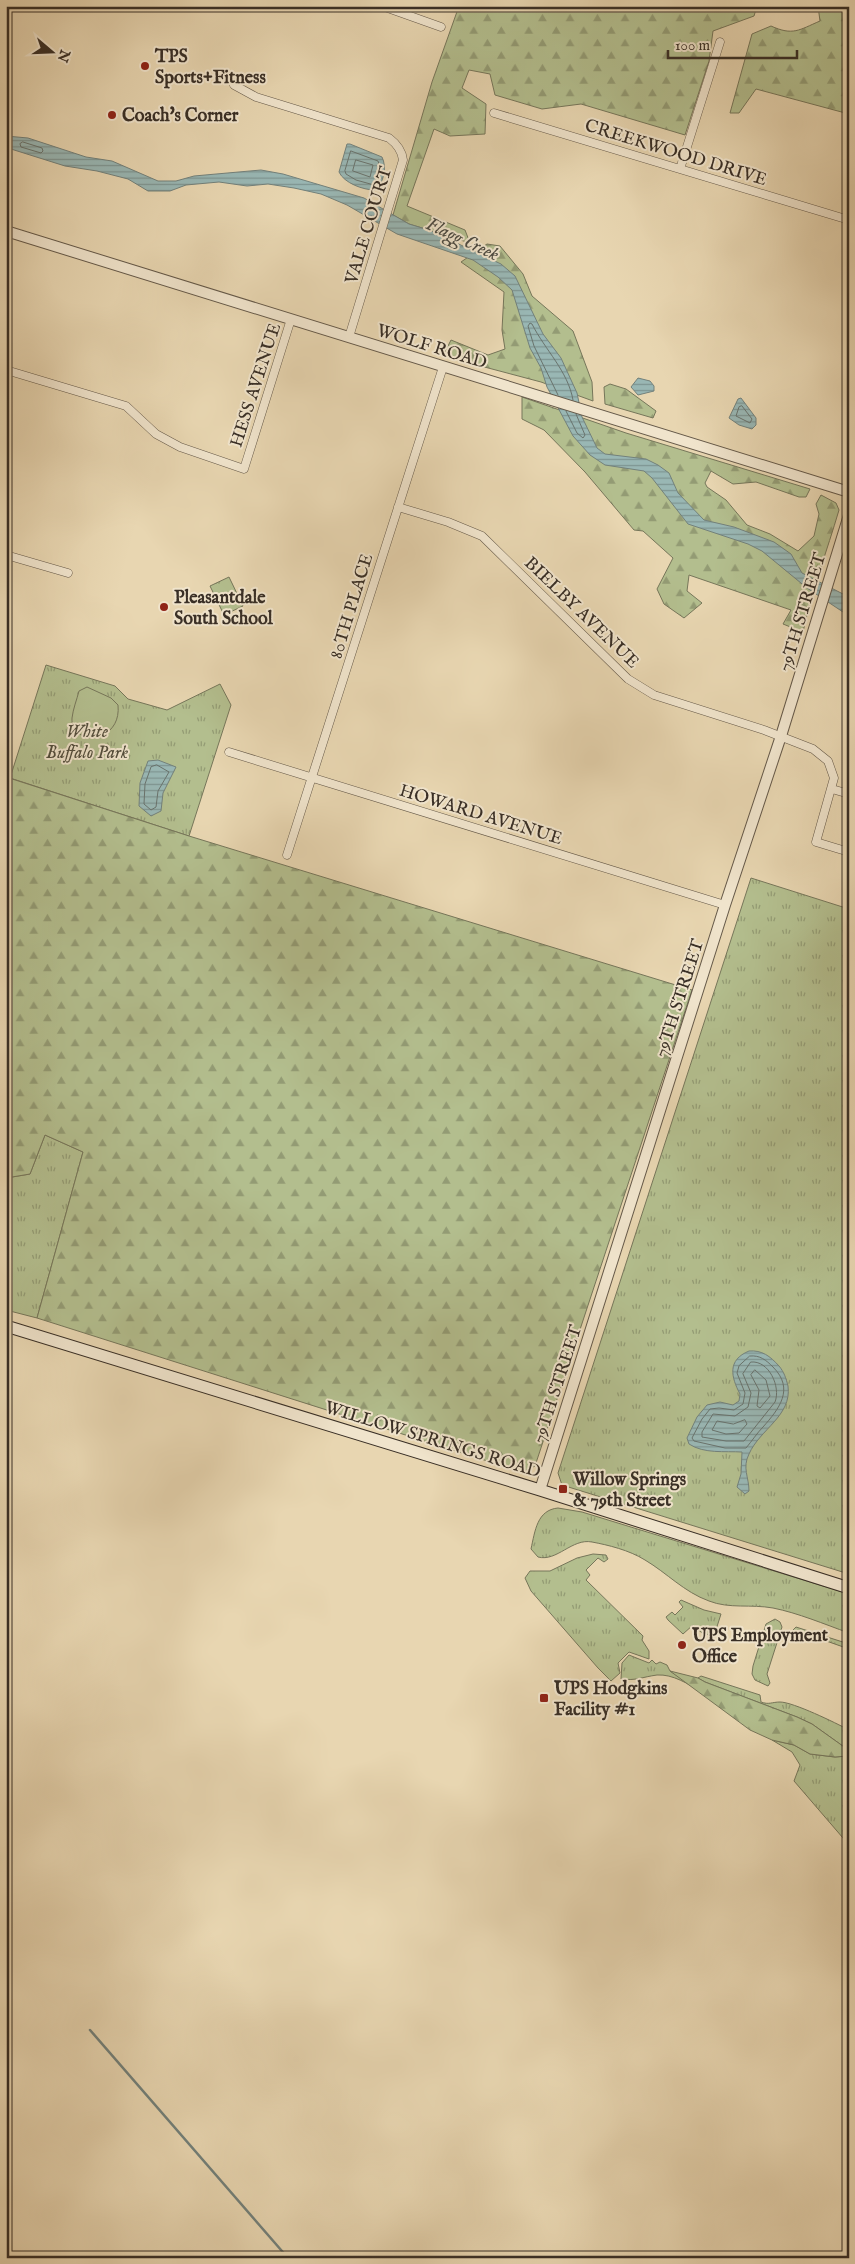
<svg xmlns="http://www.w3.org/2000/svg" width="855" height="2264" viewBox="0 0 855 2264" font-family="'IM FELL English',serif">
<defs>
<pattern id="grass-tufts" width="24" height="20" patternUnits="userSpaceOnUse" patternTransform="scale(1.25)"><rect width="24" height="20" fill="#b3be8e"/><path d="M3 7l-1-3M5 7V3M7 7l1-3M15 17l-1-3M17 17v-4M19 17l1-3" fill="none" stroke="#939b74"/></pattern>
<pattern id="forest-firs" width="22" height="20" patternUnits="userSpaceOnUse" patternTransform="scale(1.25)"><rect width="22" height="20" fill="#b3be8e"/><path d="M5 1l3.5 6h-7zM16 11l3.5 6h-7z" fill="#939b74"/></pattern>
<pattern id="water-rules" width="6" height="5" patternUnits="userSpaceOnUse" patternTransform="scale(1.25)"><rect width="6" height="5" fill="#99b7b4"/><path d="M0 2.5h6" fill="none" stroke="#7e9592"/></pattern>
</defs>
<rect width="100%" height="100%" fill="#e8d6b1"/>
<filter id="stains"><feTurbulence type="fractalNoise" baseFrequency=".004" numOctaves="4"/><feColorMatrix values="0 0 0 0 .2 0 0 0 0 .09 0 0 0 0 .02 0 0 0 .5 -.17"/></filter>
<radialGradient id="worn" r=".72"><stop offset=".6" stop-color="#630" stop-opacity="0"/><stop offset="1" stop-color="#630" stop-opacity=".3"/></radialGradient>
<path fill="url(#grass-tufts)" stroke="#76765a" d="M229,577l14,29 -19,9 -14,-29z
M46,665l69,21 13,13 39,11 53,-26 11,21 -42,131 -179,-58z
M751,878l98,31v665l-287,-89 -4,-12z
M45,1135l38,17 -46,166 -31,-8v-132l24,-4z
M558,1508l24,4 267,82v39c-25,-9 -51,-20 -76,-25 -22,-4 -44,1 -64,-7 -25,-9 -42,-28 -64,-41 -16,-10 -37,-15 -53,-18 -20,-4 -35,20 -54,15l-7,-8c4,-18 6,-39 27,-41z
M593,1554l13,1 2,4 -4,3 -6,-4 -12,12 4,5 -4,5 57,56 -1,4 7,11v8l-20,-7 -11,11 2,10 -9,8 -13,-13 -67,-77 -6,-13 5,-7h20l27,-13z
M681,1600l23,10 17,4 -7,22 -12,-3 -9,-8 -10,9 -15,-14 -2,-3 6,-5 3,3 8,-8 -4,-5z
M775,1619l5,3 2,5 -15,47 3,9 -2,3 -13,-6 -3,-6 1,-8 13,-42z
M796,1627l53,17v5l-51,-18 -3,6 -4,-5z
M629,1655l20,8 3,-3 4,4 4,-2 7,3 3,6 32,21c-14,-8 -29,-18 -45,-17 -15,2 -21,6 -36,4l1,-16z
M701,1676l59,19 1,7c8,3 11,0 19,0 13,0 56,21 69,28v115l-55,-64 6,-16 -8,-13 -20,-12 22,5 16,9 25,3 13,-1 -1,-7 -35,-25 -15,-7 -92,-35 -7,-4z"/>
<path fill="url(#forest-firs)" stroke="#76765a" d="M459,6h298l-3,10 -41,15 -4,30 -24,74 -104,-31 -39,5 -47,-14 -5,-21 -21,-4 -7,18 24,16 -1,30 -35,2 -16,-7 -27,77 58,24 5,13 -61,-19 -16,-9 39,-133z
M818,6h31v108l-93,-25 -17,24h-9l22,-79 19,-8c22,10 28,4 49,-5z
M487,244l13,2 23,28 9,22 41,35 19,51 1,19 -52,-19 -98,-26 8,-16 37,15 17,-6 -3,-19 2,-38 -43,-30z
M610,384l16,5 30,22 -3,7 -48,-14 -1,-17z
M522,397l104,36 184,56 -4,8h-7l-43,-15 -23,2 -22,-13 -6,12 2,4 19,13 21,25 23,9 28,17 16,-15 5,-22 -3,-10 5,-9 15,8 3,7c-12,41 -27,80 -36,122l-20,-8 8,-14 -102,-35 -2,16 15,12 -18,15 -20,-14 -7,-15 16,-31 -30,-27 -9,-1 -49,-58 -41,-42 -22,-11z
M6,777l183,59 503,154 -157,476 -13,6 -485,-154 46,-166 -38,-17 -15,39 -24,4z
M670,1671l28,7 7,4 92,35 15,7 35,25 1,7 -13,1 -25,-3 -16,-9 -22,-5 -22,-10z"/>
<path fill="#b3be8e" stroke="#76765a" d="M87,687l24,11 7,7c4,39 -48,42 -46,13 1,-9 5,-19 7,-27z"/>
<path fill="url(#water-rules)" stroke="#73817b" d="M6,136l22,2 58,19 26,4 46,20h18l18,-5 67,-6 22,4 81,24 45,26 20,6 72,34 14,12 28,58 18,24 16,35 5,24 15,31 8,6 41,5 12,6 11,8 9,20 26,27 30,7 40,15 17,12 11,19 41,21 6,6v16l-42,-28 -45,-37 -14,-7 -60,-20 -36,-46 -8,-7 -39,-6 -15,-10 -17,-19 -26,-49 -6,-19 -11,-20 -18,-58 -14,-13 -25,-17 -76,-26 -50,-29 -26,-11 -27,-6 -26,-4 -21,2 -28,-4 -33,3 -16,6h-22l-20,-12 -31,-8 -32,-5 -54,-17 -5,-2z
M347,144h3l32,13c5,10 2,26 -7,33 -12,0 -31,-7 -36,-18z
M638,378l12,3 4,5v5l-16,4 -7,-8z
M741,398l15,20v7l-4,4 -13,-4 -10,-7 9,-19z
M158,760l18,7 -13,26 -2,18 -10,5 -12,-10 1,-23 8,-22z
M749,1351c13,-1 21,5 30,15 5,6 7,12 9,20 4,30 -28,43 -39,68 -7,14 0,23 0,37l-4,3 -8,-7 4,-13 1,-22c-17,-1 -38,2 -53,-8l-2,-6 10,-21 10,-12 13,-3 13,3 6,-4 1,-7c-9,-17 -13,-34 9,-43z"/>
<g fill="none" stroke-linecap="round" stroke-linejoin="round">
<path stroke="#69736d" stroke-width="1" d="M23,142l19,6 1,3 -2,2 -20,-6 -1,-3z
M351,151l27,10 2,6 -6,18 -18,-5 -10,-6 -1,-3z
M356,160l17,5 -3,12 -17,-6z
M558,395l-24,-49 -6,-20 2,-3 2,1c13,26 36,47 41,76
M742,406l10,13 -2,4 -14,-7 3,-9z
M566,411l11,22 6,5 2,-3 -9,-21
M157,765l12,7 -11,19 -2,16 -5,3 -7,-6 1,-20 6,-17z
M750,1356c10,-1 16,4 23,11 22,22 6,42 -10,60 -6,6 -11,14 -17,21h-21l-31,-7 -2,-3 10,-19 8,-10 9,-1 15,2 9,-6 2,-11 -8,-20 2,-7z
M751,1362c18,-2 30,25 24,40l-31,39h-18l-24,-4v-5l11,-18 22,2 13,-9 3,-14 -8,-19z
M755,1370l11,10 4,16 -10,12 -3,-2 2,-16 -8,-15z
M745,1420l2,4 -8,9 -13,1 -14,-4 5,-9 16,3z"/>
<path stroke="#73817b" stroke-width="2.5" d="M90,2030l198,228"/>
<defs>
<path id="minor" d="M382,6l59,21
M234,85l22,12 133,41c8,6 13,12 14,22l-54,177
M494,113l355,107
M680,169l40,-127
M6,370l120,36 30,28 24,13 64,22 47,-150
M398,507l50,15 34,14 146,143 26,16 110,35 49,19 15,12 6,17 -18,64 33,10
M6,555l62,18
M229,752l496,153
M832,789l17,5
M287,855l156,-488"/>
<path id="tertiary" d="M6,231l843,261
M540,1490l185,-585 56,-169 68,-221"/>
<path id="secondary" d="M6,1326l534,164 309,98"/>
</defs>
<use href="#minor" stroke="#655949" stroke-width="9"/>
<use href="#tertiary" stroke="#655949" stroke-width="12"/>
<use href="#secondary" stroke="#392f26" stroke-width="13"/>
<use href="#minor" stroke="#f0e4cc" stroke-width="8"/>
<use href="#tertiary" stroke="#f0e4cc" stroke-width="10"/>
<use href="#secondary" stroke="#f0e4cc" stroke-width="11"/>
</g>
<g fill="#8f2418" stroke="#f0e4cc" stroke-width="2">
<circle cx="145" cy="66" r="5"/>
<circle cx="112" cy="115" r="5"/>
<circle cx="164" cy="607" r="5"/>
<rect x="558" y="1484" width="10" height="10" rx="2.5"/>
<circle cx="682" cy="1645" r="5"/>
<rect x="539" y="1693" width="10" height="10" rx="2.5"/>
</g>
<g text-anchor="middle" stroke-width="4" stroke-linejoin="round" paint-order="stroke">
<g font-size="18" font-weight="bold" fill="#392f26" stroke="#f0e4cc" text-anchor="start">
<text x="155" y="62">TPS<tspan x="155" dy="21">Sports+Fitness</tspan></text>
<text x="122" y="121">Coach's Corner</text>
<text x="174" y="603">Pleasantdale<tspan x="174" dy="21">South School</tspan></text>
<text x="573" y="1485">Willow Springs<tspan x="573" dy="21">&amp; 79th Street</tspan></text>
<text x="692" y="1641">UPS Employment<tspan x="692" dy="21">Office</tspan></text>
<text x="554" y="1694">UPS Hodgkins<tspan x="554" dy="21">Facility #1</tspan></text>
</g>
<g font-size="18" fill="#392f26" stroke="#f0e4cc">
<text transform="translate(676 152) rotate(17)" y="6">CREEKWOOD DRIVE</text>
<text transform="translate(368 225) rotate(-73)" y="6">VALE COURT</text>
<text transform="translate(432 346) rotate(17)" y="6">WOLF ROAD</text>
<text transform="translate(255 385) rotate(-72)" y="6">HESS AVENUE</text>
<text transform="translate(351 606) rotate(-73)" y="6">80TH PLACE</text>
<text transform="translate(582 612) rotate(44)" y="6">BIELBY AVENUE</text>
<text transform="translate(802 612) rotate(-73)" y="6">79TH STREET</text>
<text transform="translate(481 814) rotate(17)" y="6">HOWARD AVENUE</text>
<text transform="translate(679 998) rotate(-72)" y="6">79TH STREET</text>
<text transform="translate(557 1384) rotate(-72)" y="6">79TH STREET</text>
<text transform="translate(433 1439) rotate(17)" y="6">WILLOW SPRINGS ROAD</text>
</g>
<g font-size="18" font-style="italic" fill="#514c3b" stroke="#f0e4cc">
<text x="87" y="737">White<tspan x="87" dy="21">Buffalo Park</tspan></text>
</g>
<g font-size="19" font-style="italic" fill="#4c4a42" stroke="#f0e4cc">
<text transform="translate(463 238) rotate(25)" y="7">Flagg Creek</text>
</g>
</g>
<rect width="855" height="2264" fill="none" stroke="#e8d6b1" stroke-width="25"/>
<rect x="8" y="8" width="840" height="2249" fill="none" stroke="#392f26" stroke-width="2.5"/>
<rect x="12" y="12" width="830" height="2239" fill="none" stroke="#392f26"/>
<g transform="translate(52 52) rotate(109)" stroke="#f0e4cc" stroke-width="4" paint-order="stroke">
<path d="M0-4L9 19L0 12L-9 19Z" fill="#392f26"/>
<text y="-8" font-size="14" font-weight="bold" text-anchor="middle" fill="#392f26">N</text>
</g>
<path d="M668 50v8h129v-8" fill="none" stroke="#392f26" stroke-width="2.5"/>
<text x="675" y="50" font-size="15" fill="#392f26" stroke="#f0e4cc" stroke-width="4" paint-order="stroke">100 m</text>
<rect width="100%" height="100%" filter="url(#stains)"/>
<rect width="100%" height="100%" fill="url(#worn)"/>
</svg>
